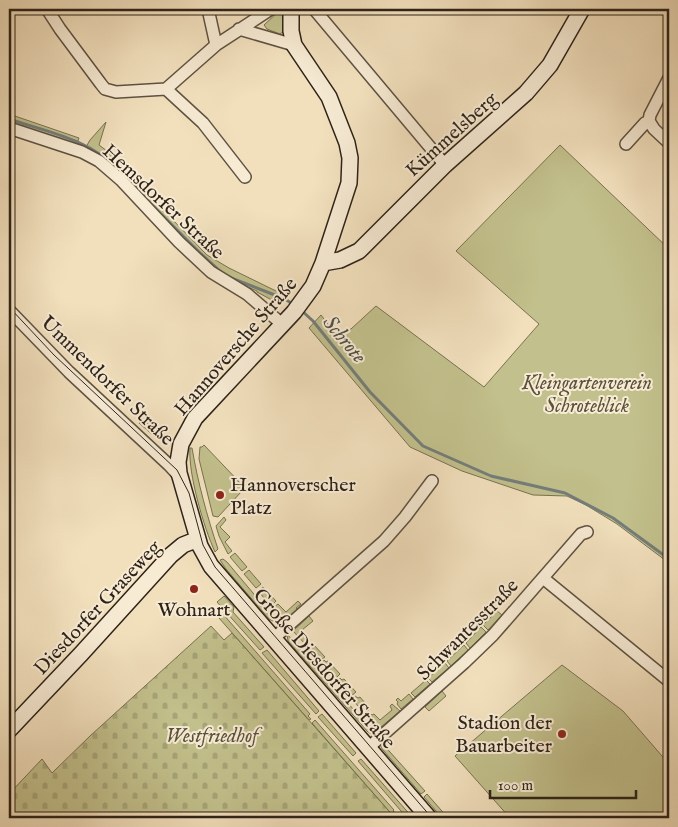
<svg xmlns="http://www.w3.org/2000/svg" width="678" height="827" viewBox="0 0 678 827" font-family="'IM FELL English',serif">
<defs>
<pattern id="cemetery-stones" width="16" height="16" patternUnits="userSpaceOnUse" patternTransform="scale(1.25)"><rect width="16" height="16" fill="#c2c08c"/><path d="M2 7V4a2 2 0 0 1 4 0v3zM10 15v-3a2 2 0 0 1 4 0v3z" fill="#a7a578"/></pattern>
</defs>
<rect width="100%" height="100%" fill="#f2e0bd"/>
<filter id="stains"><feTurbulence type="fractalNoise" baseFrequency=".004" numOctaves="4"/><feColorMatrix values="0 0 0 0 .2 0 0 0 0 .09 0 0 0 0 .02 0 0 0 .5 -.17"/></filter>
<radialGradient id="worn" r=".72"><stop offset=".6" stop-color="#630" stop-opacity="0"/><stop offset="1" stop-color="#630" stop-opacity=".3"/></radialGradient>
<path fill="#c2c08c" stroke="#787252" d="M278,12l6,1v18l-4,3 -13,-5 -3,-4z
M9,114l70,24 -3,8 -67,-23z
M106,122l-7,23 8,6 20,22 80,82 22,13 47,23 7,-4 7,6 -8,10 -3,1 -22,-12v-1l-26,-11 -27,-20 -106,-106 -12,-7 4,-7z
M560,145l109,104v175l-4,5 4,4v130l-52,-39 -31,-19 -19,-9 -34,-1 -71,-24 -52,-24 -101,-119 12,-13 17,23 3,-5 10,-4 25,-23 108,81 55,-63 -83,-73z
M141,421h4l11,10 -2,5 -15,-13z
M204,445l40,42 -2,4 -24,26 -5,-1 -14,-57 1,-12h2z
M190,448h2c6,35 15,68 26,101l-3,3c-11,-24 -27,-78 -25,-104z
M224,517l2,3 -6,7 10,10 -5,5 7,9 -4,3 -9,-18 -3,-10z
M235,553l12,14 -5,4 -12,-14z
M223,559l4,3 52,62 -10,-5 -43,-50 -6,-9z
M249,570l12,14 -5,4 -12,-14z
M263,587l13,14 -5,5 -13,-15z
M224,596l10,11 -1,5 31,35 -4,3 -43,-48z
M298,601l3,3 -5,4 2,2 -12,10 -4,-2 -9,-10 5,-4 8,8z
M497,611l5,4 -14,15 -5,-5z
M223,614l87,100 -2,2 3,3 -2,1 -90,-102z
M309,616l4,5 -11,9 8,10 -5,4 -12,-13z
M481,627l5,5 -16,16 -4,-5z
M287,634l89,101 -5,-1 -4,-3 -79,-90z
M309,643l2,2 2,-1 12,13 -6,4 -13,-15z
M464,645l4,5 -17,16 -4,-5z
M267,650l52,61 -3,3 -54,-61z
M324,660l2,2 2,-1 12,13 -5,5 -14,-16z
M445,663l4,5 -17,14 -4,-4z
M562,665l61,46 46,53v54h-159l-55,-62z
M340,678l2,2 2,-1 12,13 -6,5 -13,-16z
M426,680l4,4 -15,13 -4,-4z
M442,691l4,5 -17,15 -4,-4z
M409,694l4,5 -12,10 -4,-5 1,-2 -2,-2 2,-2 3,3z
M355,696l3,2 2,-1 10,12 -5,5 -13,-15z
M392,704l8,7 -19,16 -6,-1 -8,-10 3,-3 2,2 2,-1 6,6 12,-10 -2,-4z
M322,714l34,39 -3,3 -35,-39z
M315,720l79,90 -1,1 9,7h-7l-83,-95z
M381,742l44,49 -4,3 -38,-44 -2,-3z
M361,759l52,59h-6l-49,-57z
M427,794l21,24h-6l-18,-21z"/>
<path fill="url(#cemetery-stones)" stroke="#787252" d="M211,626l13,14 8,-7 163,185h-386v-24l33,-35 10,14 38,-37z"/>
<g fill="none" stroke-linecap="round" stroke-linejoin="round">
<path stroke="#737e7b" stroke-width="3" d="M9,119c39,13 80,20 109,51
M152,205l48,48 21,19
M231,278l54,21 9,6
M301,310l12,11 57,71 53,54 68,30 74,17 48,25 56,41"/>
<defs>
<path id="street" d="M47,9l13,20 41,55 4,5 11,3 50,-3 50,-44 55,-36
M208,9l8,36
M314,9l131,156
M239,29l55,16
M166,89l37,34 42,54
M649,121l5,8 15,14
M9,128l73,24 17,9 22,19 58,62 32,30 36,22 35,30
M626,144l19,-21 4,-2 1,-6 19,-37
M9,310l60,62 100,93 12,13
M543,578l126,103
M273,639l111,-98 21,-24 27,-36
M368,748l96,-85 29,-28 88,-101 6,-2"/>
<path id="secondary" d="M291,9v22l3,14 35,52 18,46 3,15 -1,25 -26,80 -10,23 -19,26 -99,106 -14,26 -3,18 1,11 21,73 11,20 218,252
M323,263l17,-3 19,-9 86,-86 81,-72 24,-28 32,-56
M9,730l72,-76 90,-99 12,-10 15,-6"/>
</defs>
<use href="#street" stroke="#5e5242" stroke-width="14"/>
<use href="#secondary" stroke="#2d2319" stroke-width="18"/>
<use href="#street" stroke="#f7ebd4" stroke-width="11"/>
<use href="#secondary" stroke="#f7ebd4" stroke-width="15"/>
<path stroke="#2d2319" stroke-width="1" d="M9,307l45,48 123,115 12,23 14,52 12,22 217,251"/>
</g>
<g fill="#8f2418" stroke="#f7ebd4" stroke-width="2">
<circle cx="220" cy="495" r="5"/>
<circle cx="194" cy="589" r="5"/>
<circle cx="562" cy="734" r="5"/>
</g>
<g text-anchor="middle" stroke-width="4" stroke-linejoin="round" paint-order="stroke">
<g font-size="20" fill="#2d2319" stroke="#f7ebd4">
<text transform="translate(451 134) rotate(-42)" y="7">Kümmelsberg</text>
<text transform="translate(164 201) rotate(43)" y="7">Hemsdorfer Straße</text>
<text transform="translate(235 346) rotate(-49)" y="7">Hannoversche Straße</text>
<text transform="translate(108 380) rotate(44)" y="7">Ummendorfer Straße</text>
<text transform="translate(97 607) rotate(-47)" y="7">Diesdorfer Graseweg</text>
<text transform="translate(467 629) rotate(-45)" y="7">Schwantesstraße</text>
<text transform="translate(325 668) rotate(49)" y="7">Große Diesdorfer Straße</text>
</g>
<g font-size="20" font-style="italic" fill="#5a523c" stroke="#f7ebd4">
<text x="587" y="389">Kleingartenverein<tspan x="587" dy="23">Schroteblick</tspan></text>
<text x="212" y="742">Westfriedhof</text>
</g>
<g font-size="20" fill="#2d2319" stroke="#f7ebd4" text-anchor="start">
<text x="230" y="491">Hannoverscher<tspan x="230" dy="23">Platz</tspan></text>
<text x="194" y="616" text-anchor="middle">Wohnart</text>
<text x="552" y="729" text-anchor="end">Stadion der<tspan x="552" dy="23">Bauarbeiter</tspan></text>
</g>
<g font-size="21" font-style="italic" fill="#50504a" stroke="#f7ebd4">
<text transform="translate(345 339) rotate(50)" y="7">Schrote</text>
</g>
</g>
<rect width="678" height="827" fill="none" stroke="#f2e0bd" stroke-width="30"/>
<rect x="10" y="10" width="658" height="807" fill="none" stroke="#2d2319" stroke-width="2.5"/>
<rect x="15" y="15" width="648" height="797" fill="none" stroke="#2d2319"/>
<path d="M490 790v8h146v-8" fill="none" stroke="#2d2319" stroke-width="2.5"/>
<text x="498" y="790" font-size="15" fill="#2d2319" stroke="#f7ebd4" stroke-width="4" paint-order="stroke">100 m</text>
<rect width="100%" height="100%" filter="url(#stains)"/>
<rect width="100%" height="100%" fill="url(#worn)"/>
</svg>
